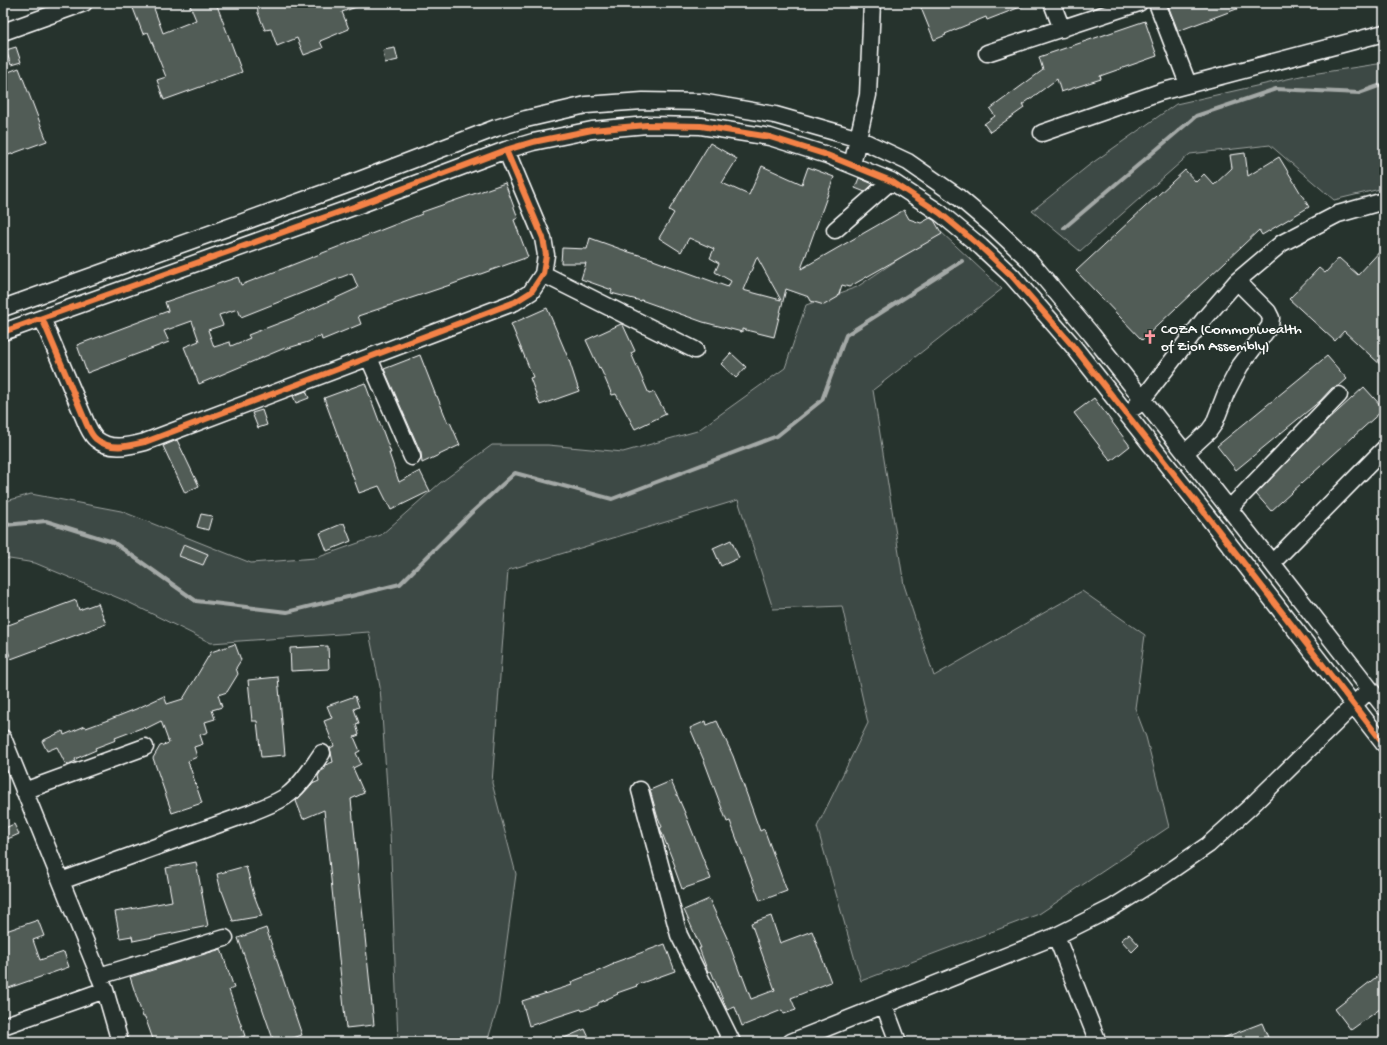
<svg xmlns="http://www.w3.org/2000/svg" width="1387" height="1045" viewBox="0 0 1387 1045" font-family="'Gochi Hand',sans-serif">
<rect width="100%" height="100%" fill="#26332d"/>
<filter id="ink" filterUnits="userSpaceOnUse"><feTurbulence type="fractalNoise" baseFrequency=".025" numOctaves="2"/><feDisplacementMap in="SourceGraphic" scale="8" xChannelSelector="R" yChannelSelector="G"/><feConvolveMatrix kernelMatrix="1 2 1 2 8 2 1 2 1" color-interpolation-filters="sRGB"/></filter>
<g filter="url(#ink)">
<path fill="#3e4944" stroke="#9ea4a2" d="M1384,63v125l-50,12 -64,-55 -80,9 -110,97 -48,-40 56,-45 88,-62 129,-29z
M940,231l62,58 -129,101 31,195 30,91 148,-85 63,44 -10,73 11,29 23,90 -130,87 -178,67 -44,-154 51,-104 -26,-117 -69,3 -35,-109 -230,70 -16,213 24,91 -18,133 -11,35h-89l-8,-212 -10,-143 -11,-55 -158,11 -83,-41 -93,-39 -32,-5v-56l28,-8 90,17 130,52 65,-5 65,-23 59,-52 52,-38h56l75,7 74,-21 88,-63 21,-63 51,-18z"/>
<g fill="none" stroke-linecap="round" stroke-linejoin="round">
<path stroke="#a4a9a7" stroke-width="4" d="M1064,228l132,-112 80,-27 83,4 25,-9
M6,525l40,-4 67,21 83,59 91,11 113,-28 70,-70 45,-41 97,26 165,-63 45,-36 24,-65 116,-74"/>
</g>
<path fill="#515c57" stroke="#fff" fill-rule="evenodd" d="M131,3h21l11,30 33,-13 -7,-17h27l26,69 -78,28 -7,-20 9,-3 -18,-45 -5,2z
M257,3h105v2l-20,7 7,17 -29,12 3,7 -19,7 -7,-17 -20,8 -6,-17 -6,1 -7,-17z
M919,3h109v1l-41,16 -1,-3 -41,17 1,1 -12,5z
M1167,3h83v1l-72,27z
M1145,21l12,35 -57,20 1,3 -40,13 -4,-13 -35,26 2,3 -34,24 -6,-8 11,-8 -5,-7 53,-39 -4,-13z
M16,47l5,15 -10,3 -5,-15z
M395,48l3,12 -13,3 -2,-13z
M19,68l28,73 -44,16v-83z
M710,143l27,16 -15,24 27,12 13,-29 40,18 6,-17 26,10 -33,92 103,-59 5,9 12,4 9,-5 4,2 8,14 -93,53 -7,-2 -4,12 -14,8 -13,-4 -2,-4 -23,-8 -12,48 -32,-8v3l-39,-10 -62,-22v1l-30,-8 1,-3 -31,-11 5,-16h-25l1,-15 25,1 3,-11 39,14 24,7v1l75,27 3,-6 -16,-9 4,-9 -9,-5 4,-9 -25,-11 -8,14 -22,-14 15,-25 -5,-3zM757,257l24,43 -38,-10z
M1245,153l3,23 31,-19 30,50 -47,28 -3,-5 -117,110 -66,-69 109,-101 11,12 8,-8 10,11 18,-17 -2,-13z
M859,178l14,6 -8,8 -10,-4z
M505,183l13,35 -4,2 14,37 -78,28 -92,31 3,8 -39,16 -1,-4 -13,6 -23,7v-1l-86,36 -15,-37 15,-6 -7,-20 -28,10 5,11 -82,31 -10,-28 91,-34 -3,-9 73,-25 3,8 181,-71v-2zM352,273l6,15 -68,31 -42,16 2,3 -19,8 -1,-4 -16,5 -6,-17 15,-5 -4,-10 19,-6 3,8z
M1384,247v121l-40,-37 -9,10 -46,-42 30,-31 6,5 14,-15 19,17z
M547,308l22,52 10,31 -39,14 -10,-27 3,-1 -22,-53z
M621,324l2,1 12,26 -4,2 18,41 5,-2 12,22 -31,15 -19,-35 -4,1 -12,-28 -1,1 -13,-28z
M731,353l15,14 -10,11 -15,-14z
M420,355l16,41h1l11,27 2,-1 10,23 -38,18 -1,-10 -37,-84z
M1327,356l20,23 -8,7 -7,2 -12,13 -84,69 -19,-24z
M365,383l26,70h-2l10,29 21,-11 10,20 -39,19 -12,-24 -20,7 -35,-95z
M1364,387l20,22 -113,102 -15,-17 71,-73z
M306,391l3,7 -13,5 -3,-7z
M1094,398l36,48 -19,15 -37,-48z
M262,410l5,15 -9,3 -6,-15z
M177,440l22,46 -14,7 -22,-47z
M201,514l11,2 -4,14 -11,-3z
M344,523l7,18 -24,10 -7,-18z
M731,540l8,18 -18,8 -8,-18z
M184,544l24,10 -5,11 -24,-9z
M76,600l3,10 19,-7 8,21 -95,35 -8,-22v-10z
M235,644l6,16 -5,8 2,6 -11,18 -9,3 4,12 -10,3 3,9 -10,3 3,10 -8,3 3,9 -9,3 3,10 -9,4 14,42 -30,10 -19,-55 7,-12 9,-3 -8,-22 -16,8 -1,-2 -29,11 1,2 -21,8 1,2 -21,9 1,2 -10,4 -9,-18 -10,4 -5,-10 21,-10 1,4 21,-9 1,2 22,-8 28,-11 28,-13 3,8 16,-5 28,-47z
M328,646l1,23 -38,2 -1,-23z
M278,677l7,78 -24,2 -4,-36h-5l-4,-41z
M355,696l4,11 -5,2 5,14 -3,1 3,11 -5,2 6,14 -4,2 5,11 -8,4 11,25 -13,6 23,226 -28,3 -22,-218 -21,9 -7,-18 16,-17 7,-3 -1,-5 3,-5 4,-2 -1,-3 1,-1 8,-3 -3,-14 4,-2 -10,-25 8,-3 -5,-12z
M706,721l1,4 10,-4 16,35 27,75 4,-2 23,62 -27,10 -30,-80 -3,1 -22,-59 -15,-35z
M671,781l14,32 26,66 -29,10 -8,-22 1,-1 -15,-38 2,-1 -5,-12 -7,-25z
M14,824l5,10 -16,7v-12z
M196,862l12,64 -75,15 -1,-5 -12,2 -5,-26 57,-11 -6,-33z
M246,866l8,29 8,21 -29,5 -11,-30h-1l-4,-17z
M709,899l18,39 14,38 1,-1 9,24 24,-9 -24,-67 20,-7 9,27 32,-12 19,51 -40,16 5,12 -12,4 -2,-4 -40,16 -7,-19 -8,3 -16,-39 -3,1 -9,-24h2l-17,-38z
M38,920l6,16 -11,4 7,20 24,-8 5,15 -66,23v-58z
M266,928l36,107 -21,7h-7l-36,-104z
M1129,934l10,11 -7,7 -11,-12z
M665,944l10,27 -39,14 1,1 -20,7 1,1 -20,9v2l-16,6 -1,-2 -52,17 -7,-25 50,-16 -1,-3 23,-9 20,-9 -1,-1z
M221,949l13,39 -5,2 16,46 -19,6h-72l-9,-25h-2l-13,-40z
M1384,971v35l-33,24 -16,-21z
M1262,1023l8,19h-55v-1z
M585,1029l6,13h-36z"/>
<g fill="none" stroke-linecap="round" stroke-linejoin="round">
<defs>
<path id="minor" d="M1052,3l10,26
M1157,3l31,81
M3,32l81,-29
M987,53l152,-50
M1042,133l118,-41 224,-59
M852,165l16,-70 4,-92
M835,230l56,-49
M543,274l152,76
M3,308l346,-124 147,-56 30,-9 60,-14 57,-4 58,1 74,13 60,17 24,7 49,23 49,34 39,33 33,31 63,75 180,228 112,144
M42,318l45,107c2,4 5,11 9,14 14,12 33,7 49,3l370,-140 16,-10 12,-18 3,-19 -3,-17 -37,-88
M3,332l356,-127 147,-55 27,-8 59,-12 55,-5 54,1 69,11 57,18 64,26 49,32 41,34 31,29 61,70 142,180 169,218
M369,358l43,99
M1135,407l7,-7 63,-82 32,-37 45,-38 56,-29 46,-13
M1185,453l24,-22 5,-7 12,-31 14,-27 30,-40 1,-8 -3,-6 -31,-31
M1229,509l110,-114
M1272,563l112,-114
M3,738l102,252 15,52
M640,790l39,145 53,107
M24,791l121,-44
M61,881l189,-68c13,-6 28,-10 39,-19 14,-11 23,-27 33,-41
M1056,936l42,106
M99,976l126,-38
M884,1005l14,37
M3,1026l102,-36
M791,1042l265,-106 56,-28 51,-32 45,-31 42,-38 120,-118"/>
</defs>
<use href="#minor" stroke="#fff" stroke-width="19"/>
<use href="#minor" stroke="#26332d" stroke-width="16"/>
<defs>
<path id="cycleway" d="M42,318l45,107c2,4 5,11 9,14 14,12 33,7 49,3l370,-140 16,-10 12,-18 3,-19 -3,-17 -37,-88
M3,332l356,-127 147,-55 27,-8 59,-12 55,-5 54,1 69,11 57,18 64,26 49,32 41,34 31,29 61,70 142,180 169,218"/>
</defs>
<use href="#cycleway" stroke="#26332d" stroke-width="8"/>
<use href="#cycleway" stroke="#f48246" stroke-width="6"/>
</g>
</g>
<defs>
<symbol id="church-bare" viewBox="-9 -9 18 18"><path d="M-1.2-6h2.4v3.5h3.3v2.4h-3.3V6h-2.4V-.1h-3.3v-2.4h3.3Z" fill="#ff9aa2" stroke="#26332d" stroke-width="2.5" paint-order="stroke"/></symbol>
</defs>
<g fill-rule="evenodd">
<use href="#church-bare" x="1140" y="327" width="20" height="20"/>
</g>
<g text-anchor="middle" stroke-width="3" stroke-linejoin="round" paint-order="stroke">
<g font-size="15" fill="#fff" stroke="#26332d" text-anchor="start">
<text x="1161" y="333">COZA (Commonwealth<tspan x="1161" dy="17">of Zion Assembly)</tspan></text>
</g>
</g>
<rect width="1387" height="1045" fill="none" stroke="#26332d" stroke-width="16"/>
<rect x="8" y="8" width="1371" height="1029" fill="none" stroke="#fff" stroke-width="1.5" filter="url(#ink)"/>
</svg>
